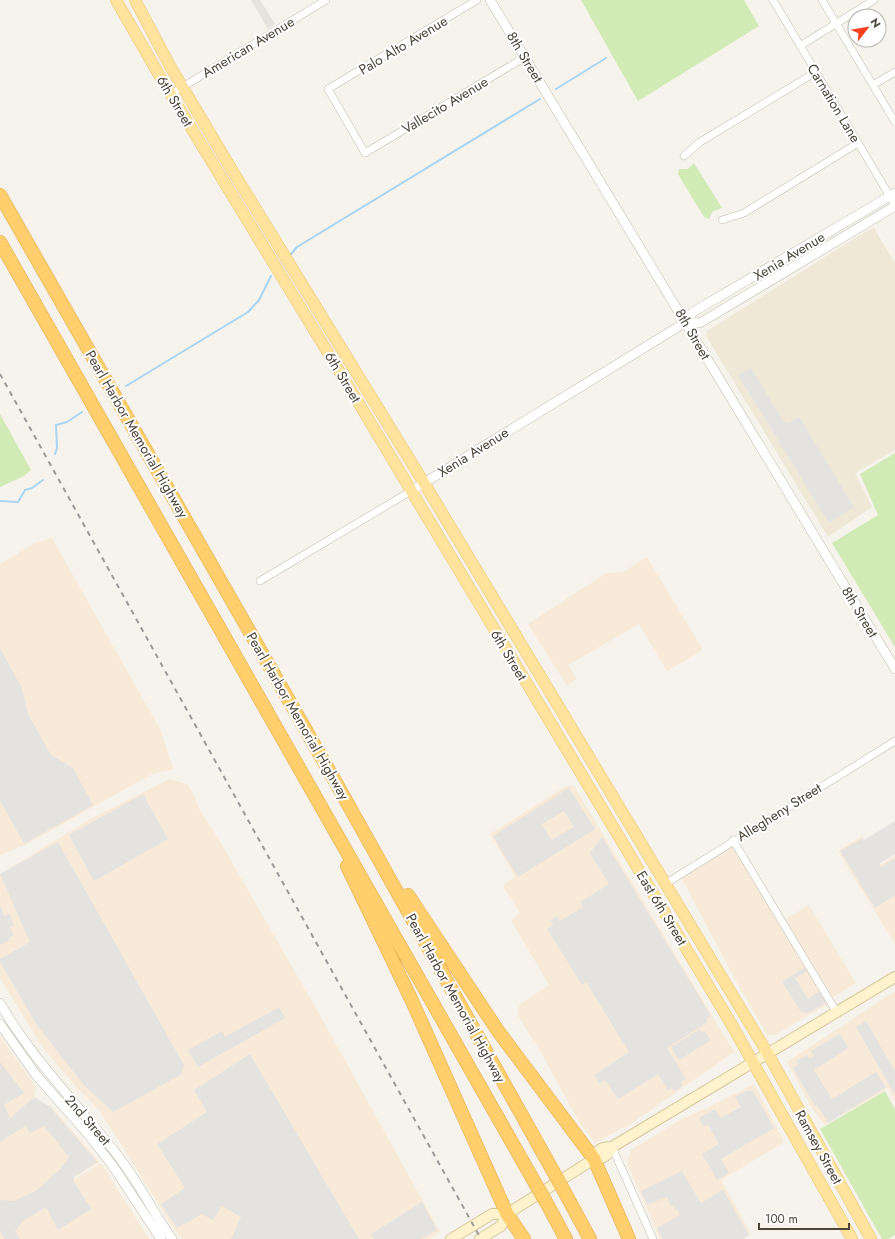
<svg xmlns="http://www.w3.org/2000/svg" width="895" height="1239" viewBox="0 0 895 1239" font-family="Jost,sans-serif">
<rect width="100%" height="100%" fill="#f6f3ec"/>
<path fill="#f7ead8" d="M52,538l108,191 13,40 -23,6 -123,69 -27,11v-291l35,-21z
M647,557l56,93 -36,21 -28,-47 -71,41 9,14 -10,7 -39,-62 78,-51 17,-1z
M170,779l17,5 6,9 6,16 22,34 100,174 119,215 -11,7h-246l-8,-8 -75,-120 -22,-22 -35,-41 -43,-70v-104l94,-57z
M568,785l6,1 160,266 -102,71 -37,20 -16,-21 -40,-73 -21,-33 1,-11 30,-20 -38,-65 9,-7 -17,-27 12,-10 -25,-42z
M862,836l18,29 15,-9v88l-57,-93z
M733,846l96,157 -54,32h-8l-5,-9 -25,-43 -56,-106z
M809,905l47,78 -23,14 -49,-77z
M895,991v110l-7,-13 -63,37 -12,-15 -26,-48z
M0,1036l36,51 -2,10 8,8h8l49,57 -99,62z
M754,1084l30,58 -63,38 30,54 -7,5h-84l-33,-76 4,-13 53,-32 25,-11z
M101,1163l48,76h-149v-14z"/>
<path fill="#e6e2dd" d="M251,0h9l15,24 -7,5z"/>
<path fill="#efe8d6" d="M874,228l21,35v187l-40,23 17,34 -44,30 -122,-201 1,-5 161,-101z"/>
<path fill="#d2eab5" d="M581,0h163l15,26 -121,75z
M694,163l28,45 -9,3 -4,8 -5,-2 -26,-43 1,-5h9z
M0,414l31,56 -7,6 -24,11z
M895,453v194l-63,-104 46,-28 -18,-41z
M885,1091l10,18v126l-7,4h-6l-62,-110z"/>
<path fill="#e5e3e0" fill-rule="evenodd" d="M751,368l33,54 4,1 11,-6 55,90 -25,16 -91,-148z
M0,648l22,40 6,26 23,41 22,13 20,37 -69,39 -24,-44z
M569,788l26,41 -77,48 -25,-41zM564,811l10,16 -23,13 -9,-16z
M143,794l25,45 -74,42 -25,-46z
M895,821v33l-16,10 2,3 14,-9v37l-20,13 -35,-57 23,-13 1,2z
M602,837l109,179 -5,2 2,4 -41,26 19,31 -5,3 2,4 -8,5 -3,-3 -4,2 -10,-16 -40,25 -13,-19 -6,4 -5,-9 35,-23 -43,-70 -4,3 -35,-56 6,-4 -3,-5 7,-4 3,5 23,-14 -3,-5 29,-18 -19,-31z
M58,842l126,223 -2,9 -69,38 -29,-27 -47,-60 -37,-63v-3l30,-17 -30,-68z
M0,905l4,11 6,-2 4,12 -4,1 4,8 -6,3 1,3 -9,4z
M805,967l3,4 -13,7 13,21 12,-8 7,11 -19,11 -7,-1 -19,-30z
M279,1007l6,11 -87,49 -10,-17 34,-19 3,6z
M866,1021l29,50v24l-39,-68z
M700,1029l2,4 3,-2 6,9 -32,20 -8,-13z
M840,1034l8,14 -34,22 18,29 44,-27 10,15 -58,36 -11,-18 -2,1 -22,-38 5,-3 -2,-4 11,-6 3,3 4,-2 -3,-5z
M250,1054l7,12 102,173h-128l10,-22 -19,-11 -9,14 -11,-6 -25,14 -16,-24 24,-16 -28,-44 50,-32 -13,-22z
M0,1062l24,31 -20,12 6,13 24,-21 16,10 47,55 -23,15v5l17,27 -33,21 -12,-23 -23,14 -8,10 5,8h-15l-5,-8v-31l14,1 22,-10 24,-22 9,-12 -25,-31 -14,7 -5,-7 -25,16z
M746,1091h7l21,37 -53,31 8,14 -12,7 -15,-26 17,-10 -11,-19 -4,2 -5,-9 16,-9 6,9 20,-11 -6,-10z
M682,1171l19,32 22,-13 26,45 -6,4h-81l-5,-11 23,-13 -3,-6 -2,1 -2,-4h-2l-4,-9 -20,8 -6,-14z
M422,1202l15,28 -16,9h-47l-3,-5z"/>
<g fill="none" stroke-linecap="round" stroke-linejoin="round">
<path stroke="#a9d4f2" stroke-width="2" d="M556,89l50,-31
M291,254l6,-7 243,-148
M126,386l122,-74 11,-12 12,-24
M55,454l2,-6 -1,-23 11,-3 15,-10
M0,501l18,1 7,-12 7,-2 11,-8"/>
<defs>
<path id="minor" d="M477,0l-149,89 37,64 160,-96
M773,0l122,205
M822,0l73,122
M800,46l74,-46
M873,85l22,-13
M171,94l155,-94
M684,156l16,-14 116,-70
M722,220l22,-7 114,-70
M260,581l151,-90
M733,840l104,173
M665,884l230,-143
M612,1147l41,92"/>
<path id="tertiary" d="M490,0l405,669
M686,322l14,1 195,-117
M411,491l275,-169 7,-10 202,-119
M0,1003c33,58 81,104 121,157 19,25 33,54 51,79
M0,1024l36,51 52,59 25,32 48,73"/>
<path id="secondary" d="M594,1159c9,0 14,-3 18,-12
M451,1239l41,-25h15
M480,1239l21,-13 6,-12 87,-55c3,-10 8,-12 18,-12l283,-170"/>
<path id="primary" d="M116,0l46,80 196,322 371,618 123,219
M135,0l35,66 62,104 192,313 344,571 103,185"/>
<path id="motorway" d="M0,195l335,586 218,390
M0,242l535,941
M347,866l65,135 95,213 17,25
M408,895l90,136 96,128 35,80
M564,1191l26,48
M546,1202l20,37"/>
</defs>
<use href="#minor" stroke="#c2bbae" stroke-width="8"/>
<use href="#tertiary" stroke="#c2bbae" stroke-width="10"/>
<use href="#secondary" stroke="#d6c79b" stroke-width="12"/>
<use href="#primary" stroke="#e6c16a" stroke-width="12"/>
<use href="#motorway" stroke="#e0a43c" stroke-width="14"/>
<use href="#minor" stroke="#fff" stroke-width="7"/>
<use href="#tertiary" stroke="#fff" stroke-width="9"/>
<use href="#secondary" stroke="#fff3cd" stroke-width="10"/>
<use href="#primary" stroke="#ffe39c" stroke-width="11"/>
<use href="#motorway" stroke="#ffcf6e" stroke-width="13"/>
<path stroke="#9a9a9a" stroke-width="2" stroke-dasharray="5 5" stroke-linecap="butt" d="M0,374l481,865"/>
<defs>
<path id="motorway-bridge" d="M553,1171l11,20
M535,1183l11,19"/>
</defs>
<use href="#motorway-bridge" stroke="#e0a43c" stroke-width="14" stroke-linecap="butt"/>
<use href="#motorway-bridge" stroke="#ffcf6e" stroke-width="13"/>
</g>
<g text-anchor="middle" stroke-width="4" stroke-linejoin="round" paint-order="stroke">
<g font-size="14" fill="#4b4439" stroke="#fff">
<text transform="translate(403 45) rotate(-31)" y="5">Palo Alto Avenue</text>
<text transform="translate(248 47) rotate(-31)" y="5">American Avenue</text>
<text transform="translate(525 57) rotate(59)" y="5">8th Street</text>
<text transform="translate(175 101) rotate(59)" y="5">6th Street</text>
<text transform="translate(834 103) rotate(59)" y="5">Carnation Lane</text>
<text transform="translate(445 105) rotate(-31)" y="5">Vallecito Avenue</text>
<text transform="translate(789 256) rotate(-31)" y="5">Xenia Avenue</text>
<text transform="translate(693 334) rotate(60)" y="5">8th Street</text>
<text transform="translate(343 377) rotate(59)" y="5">6th Street</text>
<text transform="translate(137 434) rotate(60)" y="5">Pearl Harbor Memorial Highway</text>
<text transform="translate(473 452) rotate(-32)" y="5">Xenia Avenue</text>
<text transform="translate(860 612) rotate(59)" y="5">8th Street</text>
<text transform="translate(509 655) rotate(59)" y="5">6th Street</text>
<text transform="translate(298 716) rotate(60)" y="5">Pearl Harbor Memorial Highway</text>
<text transform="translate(779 812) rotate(-32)" y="5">Allegheny Street</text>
<text transform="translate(662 908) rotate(59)" y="5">East 6th Street</text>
<text transform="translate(456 998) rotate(61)" y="5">Pearl Harbor Memorial Highway</text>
<text transform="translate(88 1120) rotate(49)" y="5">2nd Street</text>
<text transform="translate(819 1147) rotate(61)" y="5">Ramsey Street</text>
</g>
</g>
<g transform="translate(867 28) rotate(59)"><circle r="19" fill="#ffffff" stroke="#b7b4b0"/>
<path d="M0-3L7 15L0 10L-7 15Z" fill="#fc3f1d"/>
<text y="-6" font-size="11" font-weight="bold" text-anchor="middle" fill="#4b4439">N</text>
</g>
<path d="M759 1223v6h90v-6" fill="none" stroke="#4b4439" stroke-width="2"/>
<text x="765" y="1223" font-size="12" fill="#4b4439" stroke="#ffffff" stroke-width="3" paint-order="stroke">100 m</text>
</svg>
